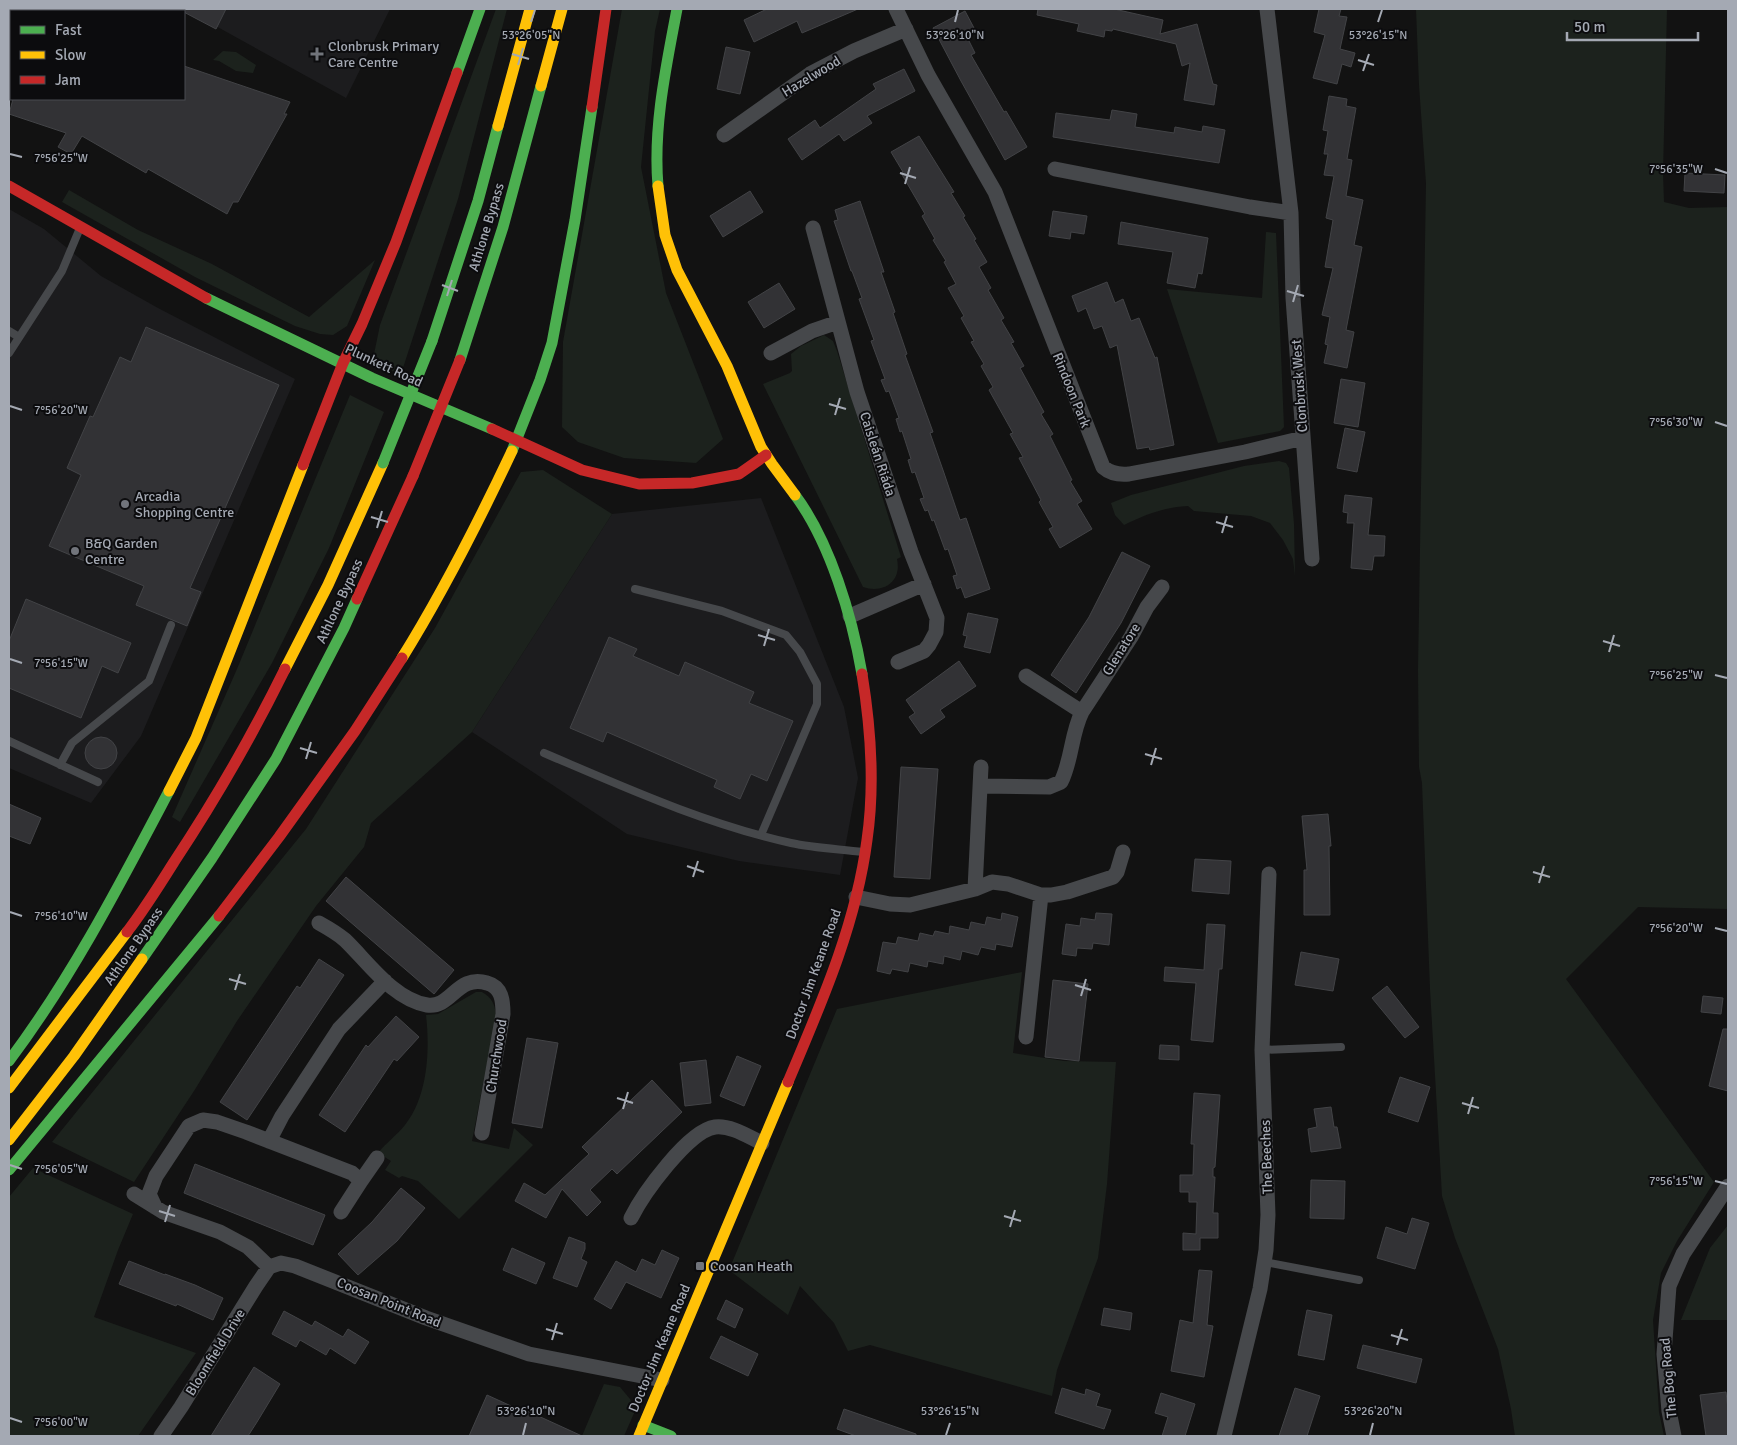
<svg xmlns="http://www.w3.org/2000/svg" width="1737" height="1445" viewBox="0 0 1737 1445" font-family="Signika,sans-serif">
<rect width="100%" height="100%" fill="#121212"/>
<path fill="#1c1c1e" d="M185,9h205l-44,89z
M9,209l35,20 57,47 57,32 137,71 -154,357 -50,67 -82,-35z
M761,498l83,209 14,71 -18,97 -101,-14 -112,-27 -155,-102 140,-218z"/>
<path fill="#1c221d" d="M496,9h11l-49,190 -56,172h-9l-20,-12 7,-34z
M622,9h38l-5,22 -14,136 25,126 57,146 -27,24 -72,-5 -46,-16 -16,-15 1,-85z
M1416,9h251l-4,164 1,29 25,6 39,-1v702l-90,-2 -72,72 148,203 -37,59 -16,32 -8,47 6,92 5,24h-149l-4,-27 -13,-60 -43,-111 -13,-42 -12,-207 -8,-206 -3,-16 -1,-97 8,-487 -7,-98z
M223,51l13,1 20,13 -3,8 -17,-2 -17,-10 -6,-1z
M69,190l69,40 74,34 97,53 66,-57 -28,66 -14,9 -13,-1 -25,-8 -100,-49 -133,-75z
M1266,232l10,1 8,194 -4,4 -62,12 -51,-154 95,9z
M824,335l9,6 4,10 64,206 -4,2c5,22 -13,35 -34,28l-100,-203 27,-11 2,-2 -1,-17 10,-8z
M350,395l34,17 -55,136 -57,115 -92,159 -8,-5 65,-148z
M1279,461l7,2 3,5 5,56 1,52 -2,-17 -10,-19 -13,-17 -19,-7 -57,-5 -6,-5c-23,1 -44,9 -64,19l-9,-10 -4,-12 20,-8 113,-29z
M543,470l69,44 -140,218 -101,91 -7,24 -48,59 -79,115 -43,70 -60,91 -82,-40 254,-313 129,-201 86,-156z
M1022,972l-9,81 51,8 52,1 -9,122 -9,74 -41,112 -5,26 -182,-51 -22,6 -14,-28 -34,-37 -12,29 -59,-45 108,-261z
M476,992h6c10,6 13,12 14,24l-24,125 37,8 5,-21 19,17 -74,74 -41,-38 -16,-5 -3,2 -14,-8 6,-9 -13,-8c8,-10 19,-18 27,-28 23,-29 25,-75 21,-110l12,-1z
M33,1168l100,46 -15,36 -24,67 102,36 -58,83h-129v-239z
M1728,1225v95h-47l29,-72z
M604,1384l16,3 10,12 5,12 -11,25h-42z"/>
<path fill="#323235" stroke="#424346" d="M178,9h48l-10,20z
M767,9h91l-56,24 -5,-12 -43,21 -10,-22z
M1038,9h76l49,11 -3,14 37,-10 16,60 4,1 -3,20 -30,-5 6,-37 -8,3 -6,-22 -63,-15 -1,2 -7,-1 -1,7 -27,-6 2,-7 -42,-9z
M1319,9h22l-2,7 8,1 -7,32 15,4 -4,14 -9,-3 -5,20 -24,-6 12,-43 -11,-3z
M965,11l9,17 -9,5 10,20 -4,2 33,57 2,-1 21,36 -22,13 -44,-79 -28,-53z
M726,47l24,5 -10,42 -23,-5z
M184,66l106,36 -6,12h3l-49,88h-5l-6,12 -79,-45 -2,4 -64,-37 -11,18 -13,-7 8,-14 -57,-19 4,-15h171z
M904,69l11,22 -48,25 5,7 -28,18 -5,-7 -37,26 -14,-21 27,-19 5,8 56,-39 -3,-5z
M1329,96l18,3 -1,7 10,2 -9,51 5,1 -6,36 17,4 -9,45 8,2 -16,83 8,2 -7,36 -23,-5 4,-18 -3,-1 5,-27 -8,-2 11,-47 -8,-1 8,-47 -7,-2 8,-42 -10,-1 4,-21h-4l4,-23 -5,-1z
M1112,110l25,4 -2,13 39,6 1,-6 27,5 1,-6 22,4 -6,33 -166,-26 3,-24 54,7z
M919,136l35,56 -3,1 14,23 -2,1 13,22 -2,1 13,22 -8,5 12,21 -3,2 16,28 -3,2 13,22 -3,1 13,23 -4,2 24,44 -3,2 12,20 -3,2 22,44 -2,1 12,20 -5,3 15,25 -32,19 -11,-19 4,-2 -14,-25 2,-2 -22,-42 4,-1 -13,-23 3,-1 -24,-43 4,-3 -12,-21 3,-2 -13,-22 3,-1 -13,-23 3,-2 -16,-28 8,-4 -12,-22 2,-1 -13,-21 2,-1 -13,-23 3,-2 -24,-41 2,-1 -12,-20z
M1685,173l40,2 -1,18 -40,-2z
M750,191l13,21 -40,25 -13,-21z
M860,201l24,71h-3l14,40 -2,1 14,41 -2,1 28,77 -3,1 14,40 16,47 6,-2 24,71 -25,9 -4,-11 -4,2 -4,-13 4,-1 -9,-26 -3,1 -11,-30 -2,1 -4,-11 -3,1 -5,-12 4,-1 -9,-26 -3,1 -4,-13 3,-1 -9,-28 -2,1 -4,-13 3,-1 -10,-27 -3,1 -5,-12 4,-1 -14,-38 3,-1 -15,-41 3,-1 -10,-27h-1l-17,-50 4,-1 -3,-10z
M1053,211l34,5 -3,18 -13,-2 -1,7 -21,-3z
M1121,222l87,16 -6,36 -4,-1 -3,15 -28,-5 6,-31 -55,-8z
M1107,282l8,21 8,-4 8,22 8,-3 16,40 2,-1 17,88 -24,5 -1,-3 -12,2 -20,-104 -7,3 -8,-22 -8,3 -8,-21 -8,4 -6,-16z
M779,283l16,26 -31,19 -16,-26z
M146,327l133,58 -89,203 11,4 -14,34 -51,-21 8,-19 -95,-40 32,-71 -14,-7 23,-52 3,1 27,-60 11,5z
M1341,379l24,4 -7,44 -24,-4z
M1345,428l20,4 -8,40 -20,-4z
M1345,495l27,3 -4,37 17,1 -1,20h-10l-2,14 -21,-2 3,-45h-7l1,-10 -5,-1z
M1122,552l28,14 -29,57 -45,70 -25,-18 38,-58z
M26,599l105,44 -13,30 -16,-7 -21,52 -72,-30v-47z
M968,613l30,6 -8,34 -26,-6 3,-11 -4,-1z
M609,637l28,12 -4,7 46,20 6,-14 69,30 -5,11 44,18 -26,60 -16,-7 -11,25 -26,-12 3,-7 -110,-48 -4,10 -33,-14z
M959,661l17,25 -36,24 5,7 -24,17 -12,-17 6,-4 -9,-13z
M85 753a16 16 0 1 1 32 0a16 16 0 1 1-32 0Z
M901,767l37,2 -8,110 -36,-2z
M9,804l32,14 -11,26 -21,-8z
M1328,814l3,32h-2l1,69h-26v-45h3l-5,-54z
M1195,859l36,2 -2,33 -37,-3z
M346,877l108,93 -20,24 -108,-93z
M1002,913l16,4 -6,30 -16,-3 -1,6 -14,-3 -3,8 -16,-4 -2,9 -16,-4 -1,8 -15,-3 -1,6 -17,-4 -2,9 -16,-3 -2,5 -13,-3 6,-29 13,2 2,-7 20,4 2,-8 13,3 2,-5 14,3 1,-8 19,4 2,-8 14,3 2,-8 14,3z
M1096,913l16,1 -3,31 -16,-2 -1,6 -15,-1 -1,8 -14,-2 4,-30 14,2 1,-8 14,2z
M1207,924l18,1 -3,44h-3l-6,73 -22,-2 5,-57 -32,-2 1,-14 39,3z
M1301,952l38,7 -6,32 -38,-6z
M319,959l25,16 -97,145 -27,-18 77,-116 3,2z
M1053,980l35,4 -9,77 -34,-4z
M1387,986l32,41 -14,11 -33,-40z
M1703,996l20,2 -2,16 -20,-2z
M396,1016l23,21 -22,24 -3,-2 -49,73 -26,-17 47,-70 2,2z
M1723,1029h5v62l-19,-5z
M527,1038l31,5 -16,85 -30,-5z
M1160,1045l19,1v14l-20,-1z
M737,1056l24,10 -17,40 -24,-10z
M706,1060l5,43 -26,3 -5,-43z
M1400,1077l30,10 -12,35 -30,-10z
M652,1080l30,32 -65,62 -5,-5 -22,21 11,12 -14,14 -25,-27 -16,29 -31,-17 9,-18 21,12 44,-41 -7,-7z
M1194,1093l26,2 -5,72 -2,1v9h2l-2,36h5v25h-18v12h-17v-17l13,1 1,-32h-8v-10h-9v-17h13l1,-31h-3z
M1331,1107l3,20h3l4,21 -30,4 -3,-23 9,-2 -3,-18z
M195,1164l130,51 -12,30 -129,-52z
M1311,1180l34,1 -1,38 -34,-1z
M401,1188l24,20 -28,33 -39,34 -20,-21 34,-32z
M1412,1218l17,5 -14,46 -38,-11 9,-31 21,7z
M569,1237l16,6v6l-4,10 6,3 -10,25 -24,-9z
M512,1248l33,15 -9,21 -33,-14z
M662,1250l17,8 -18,40 -35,-16 -15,27 -17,-10 22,-38 20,11 6,-13 13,6z
M129,1261l36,14v-1l30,11 28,13 -10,22 -36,-16 -1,2 -57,-22z
M1199,1270l13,1 -5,54 6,1 -9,51 -33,-6 9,-51 13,3z
M726,1300l17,9 -8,19 -18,-9z
M1104,1308l28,5 -2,17 -29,-5z
M1307,1310l25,5 -8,45 -26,-5z
M284,1311l28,15 3,-5 28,16 5,-8 21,13 -14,22 -25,-16 -4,7 -26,-15 -4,7 -24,-13z
M721,1336l37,18 -10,22 -38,-18z
M1363,1345l59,14 -6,24 -59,-15z
M254,1367l26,17 -23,38 -9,14h-37z
M1062,1388l23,7 1,-6 14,5 -4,12 15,4 -7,19 -49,-16z
M1295,1388l25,8 -13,40h-28z
M1726,1392l2,17v27h-22l-6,-41z
M1161,1393l34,11 -10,32h-23l6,-19 -13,-4z
M487,1395l35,16 1,-2 59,27h-113z
M844,1409l72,25v2h-60l-19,-7z"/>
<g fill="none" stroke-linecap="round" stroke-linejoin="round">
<path stroke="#46484b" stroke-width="8" d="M9,331l10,6
M9,353l53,-82 18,-43
M635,589l87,22 64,24 14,17 17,32v20l-56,131
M9,741l89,41
M544,753c80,34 161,71 247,90 23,5 48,6 72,9
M60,765l12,-22 77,-62 22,-56
M1262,1050l79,-3
M1265,1262l94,18"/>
<path stroke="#46484b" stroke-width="15" d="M896,9l32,66 67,117 108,275c8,7 16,8 26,7l116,-22 58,-14
M1267,9l24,204 2,85 19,261
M724,135l86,-61 44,-23 52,-22
M1055,169l195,38 41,6
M813,228l44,164 54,160 26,66 -1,14 -7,13 -5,6 -26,11
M771,353l41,-22 26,-9
M850,616l74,-32
M1026,676l56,36
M980,786l69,1 12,-5c11,-22 10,-48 21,-70l49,-75 16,-30 15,-20
M975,889l6,-122
M856,897l34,7 20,1 65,-16 17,-7 16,2 33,11h10l16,-3 46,-15 4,-5 6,-20
M319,923c9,5 18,10 26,17 23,22 48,59 82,65 24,4 30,-31 60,-22 15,4 16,18 16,31l-21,119
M1026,1037l15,-142
M269,1141l13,-25 57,-87 46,-48
M361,1181l16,-23
M134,1194l29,18 57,20 28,15 21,20 12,-4 14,3 131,52 103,36 133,26
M155,1207l-6,-13 7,-18 33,-50 14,-6 14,2 29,10 106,41 9,8 -20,31
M631,1218c12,-24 57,-87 84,-91 16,-2 34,10 47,16
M161,1436l20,-29 75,-121 13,-19
M1224,1436l36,-147 6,-39 2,-35 -6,-165 7,-176
M1674,1436l-5,-25 -5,-57 5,-68 14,-32 45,-68"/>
<path stroke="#4caf50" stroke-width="11" d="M457,73l23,-64
M658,186c-5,-59 8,-119 19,-177
M206,298l166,80 120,51
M432,341l46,-140 20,-75
M460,360l43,-133 38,-141
M512,451l28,-71 12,-37 23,-123 17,-113
M795,495c35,47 57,121 67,179
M142,959l70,-101 64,-99 68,-131 13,-29
M9,1061c63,-84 111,-177 160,-270
M9,1170l210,-254
M643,1425l28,11"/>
<path stroke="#ffc107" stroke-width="11" d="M541,86l21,-77
M498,126l32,-117
M658,186l7,49 12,35 50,96 34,81 11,17 23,31
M402,658c41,-66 77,-137 110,-207
M285,669l43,-84 55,-122
M169,791l27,-53 107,-273
M9,1088l118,-156
M9,1140l65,-84 68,-97
M639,1436l149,-354"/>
<path stroke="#c62828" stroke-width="11" d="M592,107l14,-98
M9,186l197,112
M492,429l90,41 57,14 53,-1 47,-9 27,-19
M303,465l40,-102 19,-39 34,-82 61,-169
M357,599l56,-123
M219,916l60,-79 76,-106 47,-73
M127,932c17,-22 32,-46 47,-70 41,-62 78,-126 111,-193
M788,1082c33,-78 68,-157 79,-242 8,-55 4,-111 -5,-166"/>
<path stroke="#4caf50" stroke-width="11" d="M383,463l49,-122"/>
<path stroke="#c62828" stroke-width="11" d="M413,476l47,-116"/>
</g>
<path fill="none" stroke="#a4a9b3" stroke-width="2" d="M531,22l4,-12M955,22l3,-12M1378,22l4,-12M512,54l17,5M1358,60l16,5M518,65l5,-17M1363,71l6,-17M10,154l12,3M1715,169l12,4M900,173l16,5M905,184l5,-17M442,285l16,6M1287,291l17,5M447,296l5,-16M1293,302l5,-17M829,404l17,5M10,406l12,4M835,415l5,-17M1715,422l12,4M371,517l17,5M1216,522l17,5M377,528l5,-17M1222,533l5,-17M758,635l17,5M1603,641l17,5M764,646l5,-17M1609,652l5,-17M10,659l12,4M1715,675l12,3M300,748l17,5M1145,754l17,5M306,759l5,-17M1151,765l5,-17M687,866l17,6M1533,872l17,5M693,877l5,-16M1539,883l5,-17M10,912l12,4M1715,928l12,3M229,979l17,5M1075,985l16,5M235,990l5,-16M1081,996l5,-17M617,1098l16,5M1462,1103l17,5M623,1109l5,-17M1468,1114l5,-17M10,1165l12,4M1715,1181l12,3M159,1211l16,5M1004,1216l17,5M165,1222l5,-17M1010,1227l5,-17M546,1329l17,5M1391,1335l17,5M552,1340l5,-17M1397,1345l5,-16M10,1418l12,4M523,1435l3,-12M946,1435l4,-12M1370,1435l3,-12"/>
<g fill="#71747b" stroke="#0c0c0e" stroke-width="2">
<path d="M314.5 46.5h5v5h5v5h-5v5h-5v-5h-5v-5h5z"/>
<circle cx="125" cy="504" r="5"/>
<circle cx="75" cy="551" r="5"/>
<rect x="695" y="1261" width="10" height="10" rx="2.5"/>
</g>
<g text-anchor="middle" stroke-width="4" stroke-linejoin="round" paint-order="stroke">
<g font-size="14" fill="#a4a9b3" stroke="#0c0c0e" text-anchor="start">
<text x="328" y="51">Clonbrusk Primary<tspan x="328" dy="16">Care Centre</tspan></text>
<text x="135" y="501">Arcadia<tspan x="135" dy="16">Shopping Centre</tspan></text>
<text x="85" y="548">B&amp;Q Garden<tspan x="85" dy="16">Centre</tspan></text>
<text x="710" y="1271">Coosan Heath</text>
</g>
<g font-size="14" fill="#a4a9b3" stroke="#0c0c0e">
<text transform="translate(811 76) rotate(-31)" y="5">Hazelwood</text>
<text transform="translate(486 227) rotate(-73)" y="5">Athlone Bypass</text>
<text transform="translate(384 365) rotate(25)" y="5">Plunkett Road</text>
<text transform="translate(1299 386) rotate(-94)" y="5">Clonbrusk West</text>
<text transform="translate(1072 390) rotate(68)" y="5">Rindoon Park</text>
<text transform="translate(878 454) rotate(72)" y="5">Caisleán Riáda</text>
<text transform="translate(339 601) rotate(-65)" y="5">Athlone Bypass</text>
<text transform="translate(1121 649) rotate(-58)" y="5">Glenatore</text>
<text transform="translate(133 946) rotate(-55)" y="5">Athlone Bypass</text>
<text transform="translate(813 974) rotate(-70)" y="5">Doctor Jim Keane Road</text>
<text transform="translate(496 1056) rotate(-81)" y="5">Churchwood</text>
<text transform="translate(1266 1157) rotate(-92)" y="5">The Beeches</text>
<text transform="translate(389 1302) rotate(22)" y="5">Coosan Point Road</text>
<text transform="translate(659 1348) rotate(-67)" y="5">Doctor Jim Keane Road</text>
<text transform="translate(215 1352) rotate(-58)" y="5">Bloomfield Drive</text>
<text transform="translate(1668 1378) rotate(-95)" y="5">The Bog Road</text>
</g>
</g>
<g font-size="12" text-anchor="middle" fill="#a4a9b3" stroke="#0c0c0e" stroke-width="4" stroke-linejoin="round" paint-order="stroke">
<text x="531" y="39">53°26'05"N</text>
<text x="955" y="39">53°26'10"N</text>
<text x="1378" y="39">53°26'15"N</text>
<text x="61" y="162">7°56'25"W</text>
<text x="1676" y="173">7°56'35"W</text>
<text x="61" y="414">7°56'20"W</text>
<text x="1676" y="426">7°56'30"W</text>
<text x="61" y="667">7°56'15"W</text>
<text x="1676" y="679">7°56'25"W</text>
<text x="61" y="920">7°56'10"W</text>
<text x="1676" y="932">7°56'20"W</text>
<text x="61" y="1173">7°56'05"W</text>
<text x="1676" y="1185">7°56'15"W</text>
<text x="526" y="1415">53°26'10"N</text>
<text x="950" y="1415">53°26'15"N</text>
<text x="1373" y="1415">53°26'20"N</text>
<text x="61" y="1426">7°56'00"W</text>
</g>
<rect width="1737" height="1445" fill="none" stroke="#a4a9b3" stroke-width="20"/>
<rect x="10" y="10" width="175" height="90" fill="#0c0c0e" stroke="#494b50"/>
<rect x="20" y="26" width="25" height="8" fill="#4caf50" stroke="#494b50"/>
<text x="55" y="35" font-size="15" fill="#a4a9b3">Fast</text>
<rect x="20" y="51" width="25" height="8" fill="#ffc107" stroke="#494b50"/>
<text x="55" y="60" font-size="15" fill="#a4a9b3">Slow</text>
<rect x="20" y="76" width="25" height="8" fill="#c62828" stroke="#494b50"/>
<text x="55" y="85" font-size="15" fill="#a4a9b3">Jam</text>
<path d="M1567 32v8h131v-8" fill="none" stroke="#a4a9b3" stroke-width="2.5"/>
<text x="1574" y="32" font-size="15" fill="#a4a9b3" stroke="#0c0c0e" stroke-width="4" paint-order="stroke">50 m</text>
</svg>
